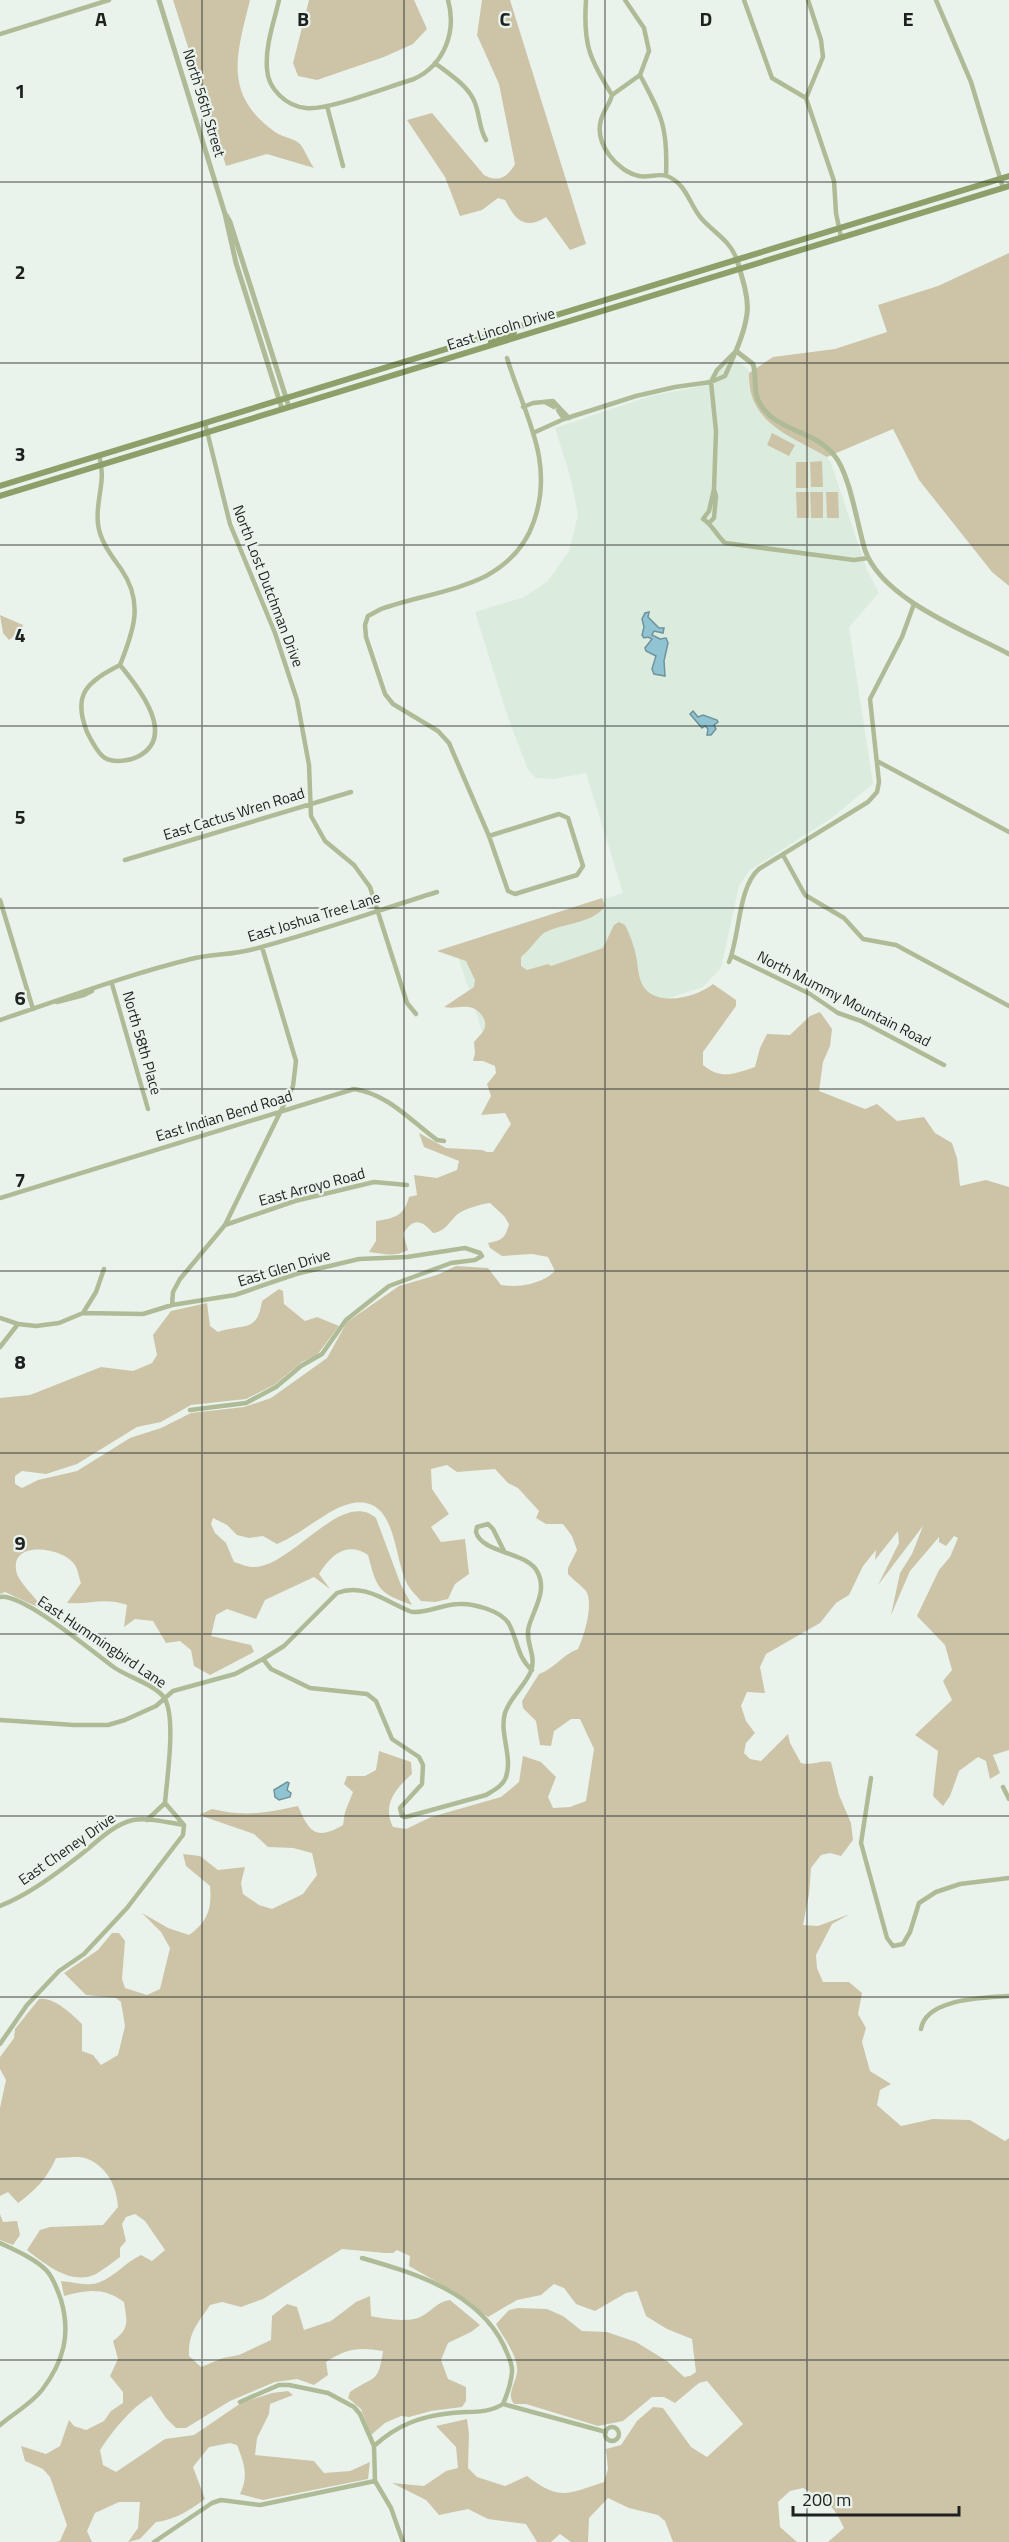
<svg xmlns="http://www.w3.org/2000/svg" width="1009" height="2542" viewBox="0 0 1009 2542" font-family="'Titillium Web',sans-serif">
<rect width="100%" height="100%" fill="#e9f3ec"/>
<path fill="#dbecdf" d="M737,360l12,10v16l8,22 49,37 21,12 4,6 36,107 12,23 -30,34 24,157 -40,33 -84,54 -10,15 -18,82 -18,19 -213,69 -35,-109 168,-54 -37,-120 -32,6 -18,-1 -8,-8 -21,-55 -32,-103 49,-15 24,-16 21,-30 9,-36 -8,-39 -15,-48 95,-32 52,-10 17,-21z"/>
<path fill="#cdc4a8" d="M173,0h77c-13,54 -28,94 25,132 7,5 19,6 25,12 5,6 9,17 14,24l-47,-14 -41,12z
M309,0h105l13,29 -14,15 -29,13 -67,23 -19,-4 -5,-13z
M482,0h28l76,244 -16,6 -24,-33c-22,14 -31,2 -41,-17l-7,-2 -16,12 -22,6 -15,-39 -38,-57 25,-7 52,62c14,8 24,2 31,-11l-16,-80 -22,-49z
M1009,253v333l-17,-14 -73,-92 -26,-51 -66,28c-36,-21 -80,-34 -78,-84l24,-16 62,-8 52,-17 -9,-27 60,-19z
M772,433l23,12 -6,11 -22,-11z
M822,461l1,26h-12l-1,-25z
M796,462h12v26h-12z
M796,492h13v26h-12z
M810,492h13v26h-12z
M826,492h12l1,26h-12z
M0,615l23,10 -1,5 -13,10 -6,-7z
M602,898l3,8c-12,18 -43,17 -61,27 -6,4 -14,17 -23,24v9l6,4 21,-6 3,2 52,-18 11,-23 5,-3 6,3c5,10 9,20 11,31 2,9 2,20 6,28 12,24 54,14 71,0l23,16v6l-33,46v13c18,15 31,9 52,2l5,-19 7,-14 23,1 20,-19 10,-4 12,17 -2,17 -7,16 -4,29 46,18 12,-5 20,17 27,-4 11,16 17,10 5,15 3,28 26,-6 23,7v563l-16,5 7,18 -10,6 -4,-18 -8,-4 -19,14 -9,25 -7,10 -10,-10 5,-45 -23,-16 37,-35 -9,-19 9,-11 -7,-25 -28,-29 22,-46 11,-13 8,-19 -4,-2 -8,10 -7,-4v-5l-29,34 -19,44 9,-42 12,-19 11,-28 -45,59 21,-42 -1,-12 -23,29 1,-10 -13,16 -14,29 -13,8 -16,20 -54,31 -6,13 5,26 -18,-1 -6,14 5,15 9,12 -9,10 -2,10 6,6 11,2 27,-27 2,9 11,20c11,3 19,-3 30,-1l8,33 12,28 2,17 -12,16 -11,-3 -9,2 -10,13 -2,26 -6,31 15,1 32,-12 -18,10 -16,31 1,13 6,14h26l13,11 -4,21 8,14 -4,14 8,29 21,13 -11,6 -3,15 24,21 32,-7 37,1 35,21 4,-3v404h-181l16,-14c-10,-23 -19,-29 -41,-40l-13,3 -12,11 2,25 17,15h-124l-8,-21 -7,-6 -29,-7 -21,-10 -19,20 -1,24h-17l-11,-8 -9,8h-14l-11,-18 -38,-5 -20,-10 -29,6 -13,-15 -34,-17 32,3 22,-15 12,-3 -2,-21 -20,-21 31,-7 2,14 -1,35 9,9 28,9 22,-10c32,25 41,18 77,6l4,-13 -2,-20 15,-4 16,-24 16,-14 10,1 28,39 16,10 36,-33 -36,-43 -8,2 -24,20 -11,-6h-12l-29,24 -25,5 -72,-22h-12c-8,-10 2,-21 3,-32 2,-15 -14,-35 -21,-48l13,-14 9,-2 29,1 16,7 19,15 25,1 29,10 31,19 17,16 6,-1 6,-4 -4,-33 -25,-10 -21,-13 -9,-25 -11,2 -31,18 -19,-7 -12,-16 -10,-4 -13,11 -24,5 -29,17 -44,-31 -35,-20 1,-10 -13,-6 -4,3h-8l-43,-4 -79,50 -22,8 -19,-5 -12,3c-12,18 -22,28 -21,51l12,11 22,-9 16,-3 32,-15 1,-24 15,-12 10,3 7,23 27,-9 25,-19 14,-6 1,20c12,3 41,7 51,0 11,-6 15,-14 28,-16l30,25 -9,7 -23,11 -7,17 7,19 18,8v14l-4,6 -31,4 -22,6 -8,-1 -16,7 -14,12 -10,-26 -13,-11 2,-6c25,-17 28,-8 33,-41 -24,-4 -36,-3 -57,11l2,13 -14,10 -17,-6 -22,3 -45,19 -44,27h-10l-10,-10 -15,-22c-21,13 -38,34 -51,54l3,15 13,7 49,-33 29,-4 47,-32 31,-10 16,-2 5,4 -23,9 -1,10 -12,24 -2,17 59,6 10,12 26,-2 20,-9 -2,17 -105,21 -23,-6c9,-18 4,-31 -3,-49l-7,-2 -21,4 -16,20 12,32c-15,11 -30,21 -49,23l-16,17 -12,3 10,-14 2,-26h-21l-24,11 -8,18 5,11h-36l4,-1 7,-16 -17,-48 -7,-8 -18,-8 -4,-15 25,8 14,-8 9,-26 5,6 12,4 18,-9 7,-10 12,-8v-11l-13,-16 8,-17 -5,-18c17,-13 14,-19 11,-39 -20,-15 -38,-12 -60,-6l-3,-15c12,1 28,6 39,1 15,-6 26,-20 41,-27l11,6 13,-11 -20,-29 -10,-7 -9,3 -4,7 4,17 -6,7v9c-8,6 -16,12 -24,17 -25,12 -51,-10 -69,-24l13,-20 10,-3 53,-2 15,-18c-1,-21 -12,-42 -33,-49 -8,-2 -20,0 -29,0 -8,19 -21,33 -38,45l-10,-11 -8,4v-88l6,-28 -6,-11v-12l14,-19 1,-9 24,-30c14,-3 33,15 43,25v27l11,4 8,10 17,-10 7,-29 -4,-24 -5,-4 -30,-3 -22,-22 34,-23 14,-17h7l6,8 -3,38 3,9 22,7 13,-6 10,-41 -9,-16 -19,-19 26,15 21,7c19,-14 23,-26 21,-49l-24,-20 -3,-12 17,2 18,14 27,-3 -4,16 2,11 16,11 13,4 31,-15 14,-19 -5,-22 -19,-5 -25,-1 -14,-13 -55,-19 13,-6c34,8 53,4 86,-3 11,26 18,35 45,19l2,-13 8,-20 -9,-8 3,-8h18l11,-6 3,-19 32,11 1,12c-17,15 -30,31 -19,53l13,2 25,-12 70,-20 18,-15 4,-26 18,6 15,15 -8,20 5,11 17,-1 16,-6 8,-52 -14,-30h-9l-17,12 -3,15 -11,-1 -4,-24 -13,-13 -1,-7 17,-27c15,-5 23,-19 39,-25 6,-13 16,-45 8,-58 -5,-6 -13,-11 -18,-17v-6l9,-18 -5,-14 -9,-12h-17l-10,-6 3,-7 -21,-23 -10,-5 -13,-14 -38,3 -10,-7 -16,4 1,20 17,25 -18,13 10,15 24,-3 4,35 -14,10 -7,15 -13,3 -14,-1c-4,-5 -9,-9 -12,-14 -17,-27 -10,-95 -60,-83 -23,6 -47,30 -72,40l-14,-8 -14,2 -12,-3 -10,-10 -14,-7 -2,6 4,9 11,10 8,19c5,1 12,5 18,5 39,2 89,-79 124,-49l25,67 11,20c-34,-12 -35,-16 -44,-50 -22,-14 -37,0 -49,19l11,15 -16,-12 -49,23 -9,19 -29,-10 -11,6 -5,21 40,9 3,7 -44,23 -16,-9 -3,-16 -11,-9 -14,2 -13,-22 -18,-2 -11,8 3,-22c-23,-8 -37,0 -60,-2l14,-20c-2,-5 -3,-13 -6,-18 -12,-18 -68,-26 -58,9 3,9 22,28 29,37l-41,-19 -5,2v-196l30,-3 71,-28 32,4 19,-8 5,-8 -4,-20 18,-24 36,-8 3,23 8,6c25,-9 39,2 44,-31l17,-12 4,2 1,13 21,17 12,-4 22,9 -22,29 -15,7 -28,23 -28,14 -55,6 -30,17 -24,5 -60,37 -31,10 -24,-3 -7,5v8l7,4 16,-8 39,-9 53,-33 31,-10 30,-15 53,-6 27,-9 56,-40 20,-36 52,-36 38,-11 19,-9 32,2 13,17c18,3 41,-1 54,-14l-7,-14 -16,-3 -30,2 -12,-8 -2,-5c14,-3 17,-4 21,-19l-5,-8 -14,-13c-9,1 -22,5 -29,9 -10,5 -14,20 -28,21 -12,-14 -20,-15 -30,1l5,16c-12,7 -25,4 -39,2l7,-11v-20c19,-3 28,-5 33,-24l8,-2 -3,-20 23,3 20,-8 2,-9 -35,-14 -5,-14 27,15 36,2 5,2h6l18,-28 -6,-11 -24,2 10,-19 -4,-12 9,-11 -1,-7 -12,-5h-10l2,-8 -1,-11c3,-4 10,-10 11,-15 2,-10 -9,-20 -17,-20 -9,-1 -15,2 -24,0l30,-20 1,-7 -9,-19 -29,-10z
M0,2214l3,8 14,-1 3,14 -7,10 -13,-5z"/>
<path fill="#91c4d2" stroke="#6e939c" stroke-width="1.5" d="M649,612l-1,5 11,11h5l-1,5 -9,-2 -2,4 8,4 6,-1 2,5 -4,18 1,15 -11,-2 -2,-5 4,-13 -10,-5 -1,-3 7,-9 -4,-2 -4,1 -2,-3 2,-8 -2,-8 3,-6z
M693,711l5,6 5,-2 14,5 1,2 -4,3 2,4 -5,6h-4l1,-6 -3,-3 -3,2 -12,-14z
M287,1782l2,1 -2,7 4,3 -1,4 -11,3 -4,-3 -1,-7z"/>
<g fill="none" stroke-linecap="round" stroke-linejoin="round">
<path stroke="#aebb96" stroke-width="4.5" d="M279,0c-5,22 -14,46 -12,69 1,20 19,37 39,39 21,3 84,-22 108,-29 30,-14 43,-47 34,-79
M586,0c-3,44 3,58 26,95 -2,9 -9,16 -11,25 -7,24 17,52 38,56 9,2 20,-3 28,0 20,8 22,28 34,42 13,15 29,22 36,42
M625,0l19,28 5,23 -9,24c22,41 28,53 26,100
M744,0l28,78 34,20
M936,0l35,82 32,106
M0,34l109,-34
M435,63c14,11 34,23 40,40 5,13 4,25 11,37
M612,95l28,-20
M806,98l28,83 2,32 5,24
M806,98l17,-41 -2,-17 -13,-40
M327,106l16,60
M545,402l9,5
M523,407l10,-4 20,-2 16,17
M558,410l6,9
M205,423l25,101 45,109 22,67 12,65 2,51 14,25 29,24 16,22 37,116 9,11
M533,433l31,-14 72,-23 39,-9 36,-5 14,-6 11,-25
M99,455c8,27 -4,44 -1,69 2,17 13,31 23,45 23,33 13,61 -1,96 19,23 58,72 17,92 -8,4 -23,6 -32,1 -7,-4 -14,-18 -18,-26 -15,-38 0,-50 33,-67
M714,489l-5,22 -6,8c9,5 14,17 22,24l129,17 14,-2
M709,523l5,-5 2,-22 -2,-7 2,-58 -5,-49 6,-12 17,-17
M877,761l132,71
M489,836l70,-22 9,4 15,48 -6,9 -62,19 -7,-3 -19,-55 -40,-93 -11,-12 -45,-27 -8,-10 -19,-57 -1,-12 3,-9 13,-7c34,-12 73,-17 105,-33 22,-12 40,-31 48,-55 21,-61 -10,-106 -27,-163
M783,855l22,40 39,23 19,21 33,6 113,61
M125,860l226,-68
M0,900l33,109
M732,956l78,38 28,19 23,8 83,44
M729,962c11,-27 9,-75 30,-93l109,-67 9,-10 2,-10 -9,-83 32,-62 12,-33
M112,984l36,125
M57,1002l27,-7 8,-4
M0,1020c63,-21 126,-45 191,-61 20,-5 42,-4 63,-10 61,-16 122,-38 183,-57
M0,1198l354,-109c34,5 57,32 83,51l7,1
M225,1225l70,-24 79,-19 33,3
M172,1305l1,-13 7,-13 45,-54 68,-139 3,-25 -34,-114
M83,1313l13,-21 8,-23
M0,1318l18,6
M0,1347l18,-23 18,2 23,-3 24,-10 60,1 29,-9 63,-10 61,-21 63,-15 48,-2 58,-9 15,5 2,3 -7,4 -24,3 -62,23 -43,34 -24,34 -21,12 -25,21 -30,16 -56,7
M0,1597c23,-4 94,56 115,71 13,9 43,18 50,31 11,21 2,79 0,104l19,22
M263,1659l8,10 39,19 57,6 9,7 16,38 27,18 4,8 -1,19 -22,24 2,8 4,1 80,-22c8,-5 17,-9 20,-18 7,-20 -7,-44 -1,-64 5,-16 20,-27 26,-42 6,-16 -7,-30 -2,-45 5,-17 18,-35 9,-53 -10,-22 -56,-19 -62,-41l1,-5 11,-3 5,5 11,22
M0,1720l74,5h34l17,-5 31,-14 17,-15 62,-17 28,-15 21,-13 53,-53c27,-11 51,10 75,19 17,1 31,-8 47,-8 14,-1 43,7 50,20 9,17 8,33 23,46
M871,1778l-10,65 26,95 6,8 10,-2 7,-12 9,-29 17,-11 24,-8 49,-6
M1003,1787l6,12
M147,1820l18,-17
M0,1906c28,-11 56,-32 79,-50 17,-13 33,-31 54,-36 17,-3 35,3 51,5
M921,2029c5,-31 63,-31 88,-33
M0,2044l27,-39 32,-34 25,-17 43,-46 56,-73 1,-10
M0,2243c15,7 36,16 47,28 7,8 11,20 14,29 10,34 3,61 -19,90 -11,14 -28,23 -42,35
M362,2258c52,15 116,34 142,88 3,8 9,17 8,26 -1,10 -5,23 -9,32
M240,2402l39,-17h10l39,8 26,14 6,7 14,32 1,35 16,27 12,34
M503,2404l103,28
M605 2434a7 7 0 1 1 14 0a7 7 0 1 1-14 0Z
M374,2446c23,-21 47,-30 78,-33 17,-2 36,1 51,-9
M154,2542l58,-39 9,-3 39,5 115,-24"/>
<path stroke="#aebb96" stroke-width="5" d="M159,0l66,214 11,49 46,146
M226,215l4,7 59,185
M737,260c12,41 16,50 -1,91l17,13c4,12 0,24 5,36 15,32 56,29 76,55 16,19 23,69 31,95 17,49 99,80 144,104"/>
<path stroke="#8da069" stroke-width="6" d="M491,342l2,-3 21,-7
M0,486l1009,-310
M0,496l1009,-310"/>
</g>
<path fill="none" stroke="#1e211f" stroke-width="1.5" stroke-opacity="0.55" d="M202,0v2542M404,0v2542M605,0v2542M807,0v2542M0,182h1009M0,363h1009M0,545h1009M0,726h1009M0,908h1009M0,1089h1009M0,1271h1009M0,1453h1009M0,1634h1009M0,1816h1009M0,1997h1009M0,2179h1009M0,2360h1009"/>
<g text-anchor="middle" stroke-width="4.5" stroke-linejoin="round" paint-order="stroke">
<g font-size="15" fill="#1e211f" stroke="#e9f3ec">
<text transform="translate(204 103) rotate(73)" y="5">North 56th Street</text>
<text transform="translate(501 329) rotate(-17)" y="5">East Lincoln Drive</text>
<text transform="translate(268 586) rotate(69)" y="5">North Lost Dutchman Drive</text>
<text transform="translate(234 814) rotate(-17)" y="5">East Cactus Wren Road</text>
<text transform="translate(314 917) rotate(-17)" y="5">East Joshua Tree Lane</text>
<text transform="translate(844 999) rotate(27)" y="5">North Mummy Mountain Road</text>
<text transform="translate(142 1043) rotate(74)" y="5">North 58th Place</text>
<text transform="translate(224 1116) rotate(-17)" y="5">East Indian Bend Road</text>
<text transform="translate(312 1187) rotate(-15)" y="5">East Arroyo Road</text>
<text transform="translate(284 1268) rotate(-17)" y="5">East Glen Drive</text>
<text transform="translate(102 1642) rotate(34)" y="5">East Hummingbird Lane</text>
<text transform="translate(67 1849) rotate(-35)" y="5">East Cheney Drive</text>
</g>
</g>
<g font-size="20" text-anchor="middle" font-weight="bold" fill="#1e211f" stroke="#e9f3ec" stroke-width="4.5" stroke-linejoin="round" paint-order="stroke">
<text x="101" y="26">A</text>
<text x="303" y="26">B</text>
<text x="505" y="26">C</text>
<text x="706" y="26">D</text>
<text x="908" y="26">E</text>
<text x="20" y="98">1</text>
<text x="20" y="279">2</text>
<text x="20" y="461">3</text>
<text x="20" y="642">4</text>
<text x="20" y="824">5</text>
<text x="20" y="1005">6</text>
<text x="20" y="1187">7</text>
<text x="20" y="1369">8</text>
<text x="20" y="1550">9</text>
</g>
<path d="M793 2506v9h166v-9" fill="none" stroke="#1e211f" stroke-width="3"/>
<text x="802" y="2506" font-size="18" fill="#1e211f" stroke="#e9f3ec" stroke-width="4.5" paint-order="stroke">200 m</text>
</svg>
